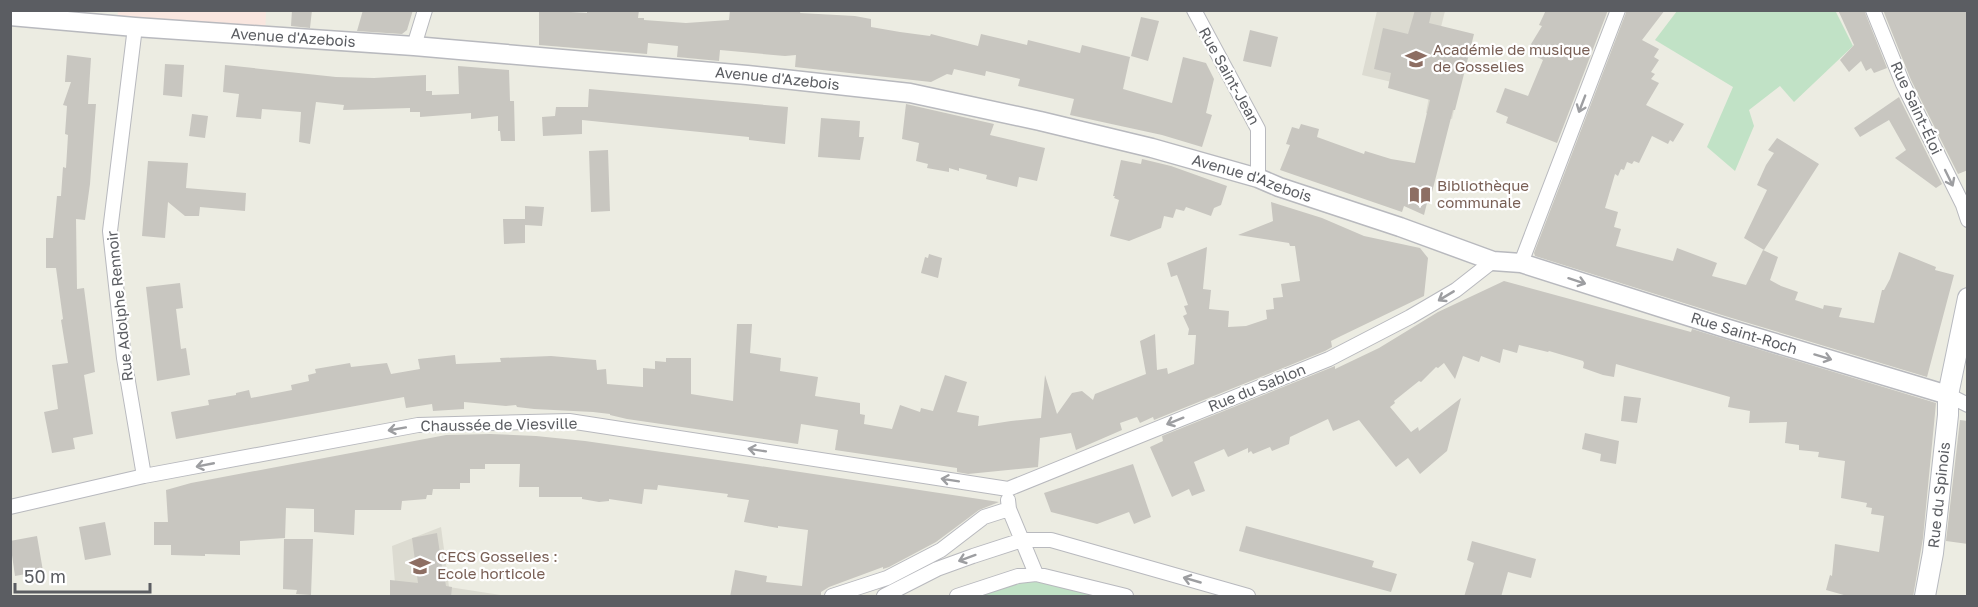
<svg xmlns="http://www.w3.org/2000/svg" width="1978" height="607" viewBox="0 0 1978 607" font-family="'Golos Text',sans-serif">
<rect width="100%" height="100%" fill="#ecece2"/>
<path fill="#dcdbd1" d="M1377,11h68l-6,24 31,7 -18,77 -26,-6 4,-22 -68,-16z
M441,527l8,60 58,9h-111l-4,-50z"/>
<path fill="#f9e6df" d="M118,11h148l-1,25 -148,-11z"/>
<path fill="#c1e2c6" d="M1835,10l18,36 -59,56 -14,-16 -31,24 5,16 -19,45 -28,-24 26,-60 -78,-47 22,-29z
M1028,575l86,21h-156z"/>
<path fill="#c8c6c0" d="M292,10h20l-2,18 -19,-2z
M363,10h50l-6,20 -5,4 -45,-3z
M539,10l48,3v-3h52l-1,8h6v2l42,3 43,-3 1,-10h71l-1,3 55,3 16,3v8l29,5 30,4 1,-2 47,12 3,-12 46,11 1,-5 52,13 2,-8 48,12 -7,32 49,14 11,-46 23,6 8,16 -8,34 6,2 -10,32 -40,-12 -92,-20 4,-16 -56,-13 2,-7 -34,-8 -1,5 -31,-7 -2,6 -5,-1 -16,8 -136,-15 1,-12 -11,1 -65,-6 -1,11 -42,-4 1,-11 -30,-3 -1,11 -108,-9z
M1415,10h17l-3,13 45,11 -19,76h-2l-24,94 -2,-1 -3,12 -20,-9 -2,6 -122,-42 10,-25 -4,-1 6,-17 7,2 2,-5 18,5 -2,8 47,17 1,-3 26,8 24,4 15,-63 -42,-12 3,-15 -17,-4 9,-41 25,6z
M1546,10h62l-51,133 -51,-20 2,-6 -12,-5 9,-24 23,8 15,-36 -11,-6 1,-3 -5,-2 14,-23 -3,-1z
M1627,10h38l-23,30 17,9 -5,8 5,3 -8,12 4,2 -4,5 8,4 -13,22 38,19 -11,18 -3,-2 -2,4 -16,-8 -13,27 -5,-2 -2,3 -5,-2 -3,8 -3,-1 -3,7 -3,-2 -10,34 13,4 -4,15 7,2 -5,17 57,15 4,-13 40,15 -5,13 34,9 17,-35 15,7 -8,23 11,6 17,6 -3,8 28,9 1,-4 18,3 -3,9 35,6 8,-33h2l6,-11 9,-27 37,15 -1,3 19,5 -27,102 -202,-61 -190,-60 -1,-3z
M1838,10h26l23,58 -13,5 -3,-5 -5,3 -5,-10 -12,11 -9,-12 14,-15z
M1883,10h85v160l-10,4 -47,-94z
M1141,17l18,4 -11,40 -17,-5z
M1250,30l28,7 -7,30 -28,-6z
M67,55l24,3 -3,46h8l-6,80 -5,36 -9,-1 1,70 7,-1 11,84 -11,3 9,59 -20,4 2,11 -23,4 -8,-41 14,-3 -6,-44 16,-2 -7,-43 2,-1 -7,-51h-10v-30h7l4,-42h4l2,-29 3,1 2,-33 -3,-1 2,-28 -4,-1 8,-23h-6z
M165,64l19,1 -2,32 -19,-2z
M225,65l111,12 38,1 52,-3v16h6v4l27,-1 -1,-28 51,4 1,31h4l1,40h-14l-1,-10h-2v-15l-27,3v-6l-51,4v-5h-10v-4l-67,2 1,-5 -28,-3 -6,42 -11,-2 2,-30 -39,-3 -1,10 -25,-2 3,-23 -16,-2z
M589,89l199,18 -3,37 -36,-4v-3l-167,-17v14l-39,2 -1,-19 13,-1 1,-9h32z
M1899,97l43,87 -6,4 -41,-30 11,-8 -17,-30 -29,17 -6,-9z
M906,104l88,20 -4,11 55,13 -8,33 -18,-4 -2,10 -31,-8 1,-4 -28,-7v3l-10,-3v4l-22,-4 1,-4 -12,-3 3,-18 -17,-4z
M192,114l16,2 -3,22 -16,-2z
M821,118l39,3 -1,16h5l-4,23 -42,-3z
M1777,138l42,26 -55,86 -20,-12 23,-48 -10,-5 9,-20 8,-12 -6,-3z
M608,150l2,61 -19,1 -2,-61z
M1142,159l29,7 56,20 -6,19 -7,3 -3,8 -25,-9 -2,4 -8,-2 -3,9 -9,-2 -3,12 -32,13 -19,-5 9,-36 -5,-2 1,-2h-2l8,-36 20,4z
M148,161l40,2 -2,25 60,5 -1,18 -45,-4 -1,9h-14l-17,-14 -3,36 -23,-2z
M1271,202l51,16 42,18 56,12 8,10 -4,38 -83,40 -10,5 1,6 -7,4 -171,69 -1,-3 -13,6 -3,-6 -17,6 2,7 -46,20 -5,-17 -31,5 -2,29 -70,7 -11,-2v-4l-122,-18 3,-20 -37,-6 -3,20 -171,-25 -17,-4v-1l-17,-2 -59,-3 -17,-2 -1,-2 -10,1 -42,-4v7l-31,2 -1,-7 -26,4 -2,-11 -228,42 -5,-27 38,-7 -1,-5 28,-5v-2l13,-3 2,8 41,-8 -1,-5 18,-4 -1,-6 8,-2 -1,-4 35,-6 1,4 36,-4 4,11 29,-5 -2,-10 37,-4 1,9 45,-2 -1,-4 51,-2 45,4 1,10 9,-1 1,15 36,3v-19l12,1v-8l11,1v-4h25v36l42,7 4,-77h15l-2,29 31,5 -1,13 38,6 -3,19 45,7v11l5,1 -1,9 28,5 8,-24 20,7 1,-4 12,3 12,-36 22,7 -10,30 22,4 -1,10 33,-5 30,-3 4,-43 12,39 15,-21 10,-2 11,9 2,-6 51,-20 -6,-33 15,-7 2,36 10,-2 1,6 26,-10 2,-29h-8l1,-6 -6,-13 4,-2 -3,-8 4,-1 -11,-30 -6,2 -4,-14 40,-16 -4,42 8,1 -2,19 20,2 -1,16 18,-1 21,-7 -1,-9 8,-1 -1,-11 10,-1 -2,-13 19,-3 -5,-35h-5l-1,-3 -51,-8 35,-14z
M525,206l19,1 -2,19 -17,-1v-2v20l-21,1 -1,-25h22z
M929,254l13,4 -4,20 -17,-5 4,-16 3,1z
M1504,281l187,51 1,-3 244,74 -13,135 -10,59h-62l-25,-7 4,-15 2,1 3,-32 44,8 5,-36 -13,-2 1,-6 -6,-1 1,-4 -26,-5 4,-37 -27,-4 1,-5 -20,-2v-5l-14,-2 2,-21 -38,1 1,-12 -22,-4 2,-10 -114,-33 -2,13 -11,-2 -20,-7 1,-5 -1,-2 -34,-10 -1,1 -29,-7 -2,8 -14,-4 -3,14 -19,-7 -2,6 -16,-6 -8,23 -11,-16 -6,5 -2,-1 -15,15 -2,-1 -25,20 1,2 -5,4 21,25 7,-5 1,4 42,-33 -14,53 -27,23 -12,-16 -12,9 -37,-47 -26,11 -5,-12 -38,18 -1,7 -17,7 -2,-4 -17,7 -2,-3 -3,2v-5l-20,9 -4,-8 -30,13 11,29 -13,5 -3,-7 -17,8 -22,-50 13,-6 -1,-5 173,-70v3l44,-21 59,-36z
M180,283l3,25 -7,1 5,40 5,-1 4,27 -33,6 -11,-94z
M1624,396l17,2 -4,25 -16,-2z
M1960,420l8,1v123l-22,-3z
M1585,433l34,8 -3,23 -16,-3 1,-7 -19,-5z
M490,434l46,2 49,5 168,24 246,37 -20,8 -43,32 -47,25 -6,2v-2l-54,20 -8,5v5h-91l5,-27 32,6 -1,6 36,4 6,-56 -30,-4v2l-34,-6 5,-22 -22,-3 1,-3 -70,-9 -1,5 -13,-1 -2,15 -33,-5v2l-10,1 -17,-3v-2h-43v-10h-20l1,-23h-35v5h-15v14h-10v6h-27l-1,6h-5l-1,4 -24,2 -1,9h-46l-1,25 -40,-3v-23l-28,-1 -1,30 -45,3v14l-35,-1v2l-34,-1v-10h-17v-23h14l-2,-32 25,-7 255,-48z
M1133,464l18,53 -17,7 -5,-12 -32,12 -46,-12 -7,-19z
M105,522l6,33 -26,5 -6,-33z
M1246,526l128,35 -2,6 25,7 -6,18 -152,-41z
M437,533l6,41h1l2,12 6,1 -1,10h-61v-17l28,3 -6,-45z
M37,536l6,35 -28,5 -5,-35z
M284,539h29l-2,56 -15,-1 1,-4 -14,-1z
M1472,541l64,18 -5,19 -23,-6 -7,25h-37l10,-34 -7,-3z"/>
<g fill="none" stroke-linecap="round" stroke-linejoin="round">
<defs>
<path id="minor" d="M1194,10l64,119v49
M1873,10l30,74 60,121 5,15
M135,27l-25,204 14,127 20,118
M414,46l11,-36
M1521,263l97,-253
M1948,395l20,10
M1008,489l321,-130 81,-42 46,-27 37,-29
M1008,500l1,9 27,65
M10,507l134,-31 274,-51 151,-4 439,68
M832,596l55,-18 54,-28 43,-33 25,-8
M884,596l53,-27 36,-13 49,-16h29l197,56
M957,596l61,-20 18,-2 90,22"/>
<g id="tertiary">
<path id="s1" d="M10,16l125,11 279,19 333,29 163,18 130,28 112,27 106,30 21,9 121,40 93,34 28,2 201,64 226,68"/>
</g>
<g id="secondary">
<path id="s2" d="M1925,596l8,-43 15,-138v-20l20,-97"/>
</g>
</defs>
<use href="#minor" stroke="#b8b9be" stroke-width="16"/>
<use href="#tertiary" stroke="#b8b9be" stroke-width="21"/>
<use href="#secondary" stroke="#b8bac0" stroke-width="22"/>
<use href="#minor" stroke="#fff" stroke-width="14"/>
<use href="#tertiary" stroke="#fff" stroke-width="18"/>
<use href="#secondary" stroke="#fff" stroke-width="20"/>
</g>
<defs><path id="oneway-shaft" d="M-6 0H5M1.5-3L5.5 0L1.5 3" fill="none" stroke-width="1.6" stroke-linecap="round" stroke-linejoin="round" transform="scale(1.5)"/></defs>
<g stroke="#9d9ea1">
<use href="#oneway-shaft" transform="translate(1582 104) rotate(111)"/>
<use href="#oneway-shaft" transform="translate(1949 178) rotate(64)"/>
<use href="#oneway-shaft" transform="translate(1577 281) rotate(18)"/>
<use href="#oneway-shaft" transform="translate(1446 296) rotate(149)"/>
<use href="#oneway-shaft" transform="translate(1823 357) rotate(17)"/>
<use href="#oneway-shaft" transform="translate(1175 421) rotate(158)"/>
<use href="#oneway-shaft" transform="translate(397 429) rotate(170)"/>
<use href="#oneway-shaft" transform="translate(757 450) rotate(-171)"/>
<use href="#oneway-shaft" transform="translate(205 465) rotate(169)"/>
<use href="#oneway-shaft" transform="translate(950 480) rotate(-171)"/>
<use href="#oneway-shaft" transform="translate(967 558) rotate(160)"/>
<use href="#oneway-shaft" transform="translate(1192 580) rotate(-164)"/>
</g>
<defs>
<symbol id="school-bare" viewBox="-9 -9 18 18"><path d="M0-5L7-2L0 1L-7-2ZM-4 1L0 2.5L4 1V4Q0 6-4 4Z" fill="#8d6e63" stroke="#fff" stroke-width="2.5" paint-order="stroke"/></symbol>
<symbol id="library-bare" viewBox="-9 -9 18 18"><path d="M-6-4Q-3-5.5-.7-3.5V5Q-3 3-6 4ZM6-4Q3-5.5 .7-3.5V5Q3 3 6 4Z" fill="#8d6e63" stroke="#fff" stroke-width="2.5" paint-order="stroke"/></symbol>
</defs>
<g fill-rule="evenodd">
<use href="#school-bare" x="1401" y="44" width="30" height="30"/>
<use href="#library-bare" x="1405" y="180" width="30" height="30"/>
<use href="#school-bare" x="405" y="551" width="30" height="30"/>
</g>
<g text-anchor="middle" stroke-width="4.5" stroke-linejoin="round" paint-order="stroke">
<g font-size="15" fill="#5b5d62" stroke="#fff">
<text dy="5" stroke="none"><textPath href="#s1" startOffset="284">Avenue d'Azebois</textPath></text>
<text transform="translate(1229 76) rotate(61)" y="5">Rue Saint-Jean</text>
<text dy="5" stroke="none"><textPath href="#s1" startOffset="770">Avenue d'Azebois</textPath></text>
<text transform="translate(1916 108) rotate(65)" y="5">Rue Saint-Éloi</text>
<text dy="5" stroke="none"><textPath href="#s1" startOffset="1256">Avenue d'Azebois</textPath></text>
<text transform="translate(120 306) rotate(-96)" y="5">Rue Adolphe Rennoir</text>
<text dy="5" stroke="none"><textPath href="#s1" startOffset="1773">Rue Saint-Roch</textPath></text>
<text transform="translate(1257 388) rotate(-22)" y="5">Rue du Sablon</text>
<text transform="translate(499 425) rotate(-1)" y="5">Chaussée de Viesville</text>
<text dy="5" stroke="none"><textPath href="#s2" startOffset="102">Rue du Spinois</textPath></text>
</g>
<g font-size="15" fill="#785e54" stroke="#fff" text-anchor="start">
<text x="1433" y="55">Académie de musique<tspan x="1433" dy="17">de Gosselies</tspan></text>
<text x="1437" y="191">Bibliothèque<tspan x="1437" dy="17">communale</tspan></text>
<text x="437" y="562">CECS Gosselies :<tspan x="437" dy="17">Ecole horticole</tspan></text>
</g>
</g>
<rect width="1978" height="607" fill="none" stroke="#5b5d62" stroke-width="24"/>
<path d="M15 583v9h135v-9" fill="none" stroke="#5b5d62" stroke-width="3"/>
<text x="24" y="583" font-size="18" fill="#5b5d62" stroke="#ffffff" stroke-width="4.5" paint-order="stroke">50 m</text>
</svg>
